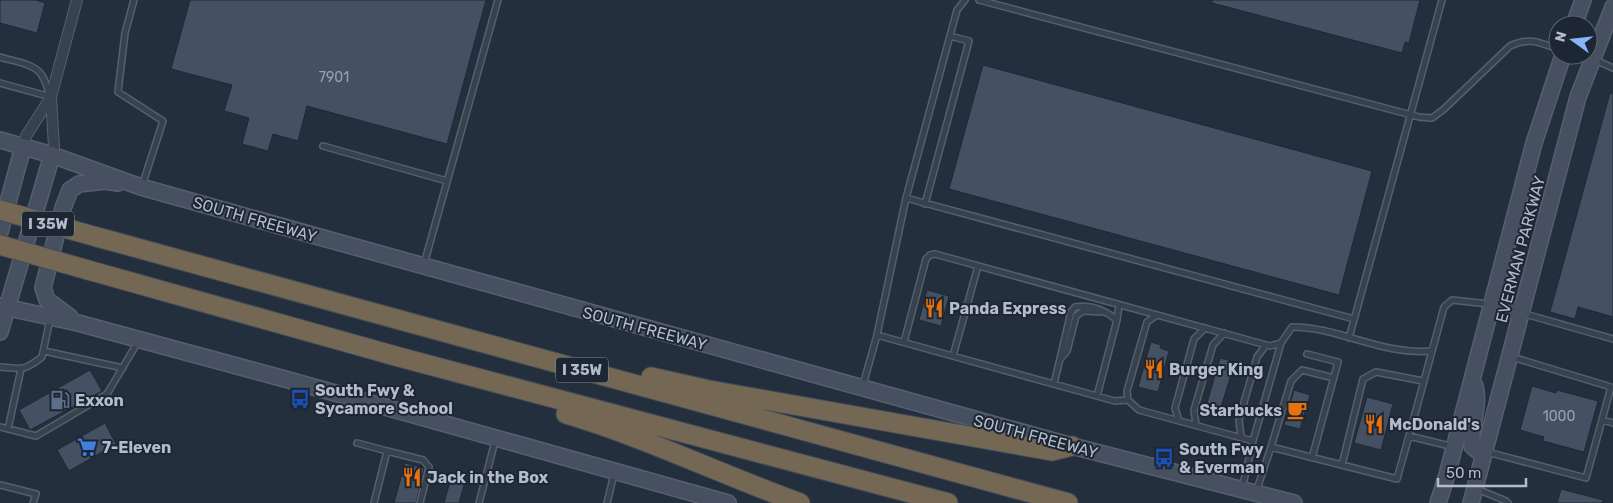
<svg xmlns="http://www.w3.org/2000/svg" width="1613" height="503" viewBox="0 0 1613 503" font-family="Rubik,sans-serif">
<rect width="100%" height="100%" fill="#242f3e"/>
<path fill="#455162" stroke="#1f2835" d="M0,0h36l9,3 -8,30 -37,-10z
M190,0h296l-39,144 -140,-38 -9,35 -25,-7 -5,17 -26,-7 7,-26 -25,-7 8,-26 -61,-16z
M1212,0h208l-11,43 -4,-1 -3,11 -190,-50z
M983,65l389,106 -33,124 -390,-106z
M1610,93l3,1v223l-35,-10 -3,12 -25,-7z
M927,290l22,6 -8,30 -22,-6z
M1151,342l10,3 -1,3 9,3 -11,41 -20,-5z
M1220,358l15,4 -14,45 -2,-1v3l-10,-3v-2l-2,-1z
M90,370l12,21 -72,39 -11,-20z
M1532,386l24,7 1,-3 41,11 -14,51 -41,-11 1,-4 -24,-7z
M1294,390l16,5 -10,34 -16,-4z
M1367,397l26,7 -12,46 -27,-7z
M105,423l11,21 -47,27 -12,-21z
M405,463l19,5 -8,35h-22z
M451,478l14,4 -6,21h-15z
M1561,489l42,11 -1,3h-45z"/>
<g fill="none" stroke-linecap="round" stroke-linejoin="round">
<defs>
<path id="service" d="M134,0l-9,33 -7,59 45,29 -21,65
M965,0l-8,10 -51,188 448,121
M979,0l440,117 13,1 11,-8 67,-64c20,-9 28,-4 48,3
M0,57c12,4 33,6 41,17 4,6 7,15 9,22
M1595,60l18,8
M0,83l51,14
M323,146l124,35
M925,204l44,-163 -19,-5
M424,264l74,-264
M1525,314l88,25
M1157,315l-10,7 -20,69 1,9 11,10 114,31
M1117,320l2,-15
M877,335l238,66 13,-1
M1349,338l93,-338
M904,342l22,-83 4,-4 5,-1 335,92 11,-3 11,-16c48,0 88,28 139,24
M44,351l79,17
M1307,354l31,8 -26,96
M953,356l25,-90
M1512,357l99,30 -9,33
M1061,358l6,-7 9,-35 7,-5 18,1
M0,367c22,2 24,4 42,-10l8,-38
M1054,384l17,-72 4,-5c15,-3 30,3 42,13l-20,76
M863,385l14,-50 29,-137
M1179,421l-4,-13 19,-69 11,-11
M1196,425l-2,-15 19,-65 11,-12
M0,427l36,9 71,-42 32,-54
M8,429l13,-60
M1409,436l35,-129 8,-7 37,4
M1241,437l-2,-17 18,-63 9,-12
M357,443l30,8 -13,52
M1271,447l20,-66 11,-11 32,8
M387,451l36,9 6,7 -9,36
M1487,452l99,26 16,-58 11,3
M1342,465l21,-86 13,-7 47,9
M0,485l36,9 -3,9
M1242,489l11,-48 28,-98
M1477,489l29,12 2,2
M1256,492l15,-45 126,32 12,-43 45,11
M479,503l16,-62
M607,503l7,-29"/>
<path id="minor" d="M51,97l3,50 -2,8
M23,147l3,-11 25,-39 26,-97"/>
<path id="secondary" d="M1574,25l9,-25
M0,140l52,15 89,32 182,51 749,208 222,57
M0,232l23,-85
M1491,305l31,8
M0,306l78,17 207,56 443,124
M70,317l-23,-17 -4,-12 20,-80 7,-18 9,-6 26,-3 13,2
M0,332l52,-177
M1475,386c5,20 -5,40 -3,60l6,5 7,1
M1438,503l9,-28 87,-332 29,-88
M1471,503l107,-406 35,-90"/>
<path id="motorway" d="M97,237l971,266
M88,270l311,87 549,146
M651,377l58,13 343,61 20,-5
M566,414c81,24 156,61 234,89"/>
</defs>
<use href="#service" stroke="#565f6c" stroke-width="8"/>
<use href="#minor" stroke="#565f6c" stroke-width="12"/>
<use href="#secondary" stroke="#565f6c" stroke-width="18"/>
<use href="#motorway" stroke="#434c59" stroke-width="21"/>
<use href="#service" stroke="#38414e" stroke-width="5"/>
<use href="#minor" stroke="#38414e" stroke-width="10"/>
<use href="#secondary" stroke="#465061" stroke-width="15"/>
<use href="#motorway" stroke="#746855" stroke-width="19"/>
<defs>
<path id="motorway-bridge" d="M0,210l97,27
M0,245l88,25"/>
</defs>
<use href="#motorway-bridge" stroke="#434c59" stroke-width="21" stroke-linecap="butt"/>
<use href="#motorway-bridge" stroke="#746855" stroke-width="19"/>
</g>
<defs>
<symbol id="restaurant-bare" viewBox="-9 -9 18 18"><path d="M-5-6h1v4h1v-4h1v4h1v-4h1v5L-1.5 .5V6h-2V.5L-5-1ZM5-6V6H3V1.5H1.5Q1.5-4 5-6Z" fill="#e8710a" stroke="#1d2633" stroke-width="2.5" paint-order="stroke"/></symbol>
<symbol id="bus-bare" viewBox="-9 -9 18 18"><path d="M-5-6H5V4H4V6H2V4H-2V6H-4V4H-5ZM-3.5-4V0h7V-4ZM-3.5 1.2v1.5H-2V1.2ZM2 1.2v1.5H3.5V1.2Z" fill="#1a4fb4" stroke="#1d2633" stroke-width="2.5" paint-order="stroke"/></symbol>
<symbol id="fuel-bare" viewBox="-9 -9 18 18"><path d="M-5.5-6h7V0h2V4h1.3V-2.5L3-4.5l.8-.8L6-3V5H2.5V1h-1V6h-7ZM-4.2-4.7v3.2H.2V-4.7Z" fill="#5c6f8a" stroke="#1d2633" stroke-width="2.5" paint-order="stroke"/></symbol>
<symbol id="cafe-bare" viewBox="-9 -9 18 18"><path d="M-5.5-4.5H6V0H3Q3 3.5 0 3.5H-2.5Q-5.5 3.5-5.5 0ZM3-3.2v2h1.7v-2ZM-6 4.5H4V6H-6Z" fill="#e8710a" stroke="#1d2633" stroke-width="2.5" paint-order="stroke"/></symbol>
<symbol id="supermarket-bare" viewBox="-9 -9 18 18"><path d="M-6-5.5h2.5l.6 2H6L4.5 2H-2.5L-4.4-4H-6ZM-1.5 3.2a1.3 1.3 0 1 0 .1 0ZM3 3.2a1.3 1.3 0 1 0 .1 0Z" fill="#3f7fe0" stroke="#1d2633" stroke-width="2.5" paint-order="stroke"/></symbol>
</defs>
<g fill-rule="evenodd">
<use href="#restaurant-bare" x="920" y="294" width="28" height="28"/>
<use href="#restaurant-bare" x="1140" y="355" width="28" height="28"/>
<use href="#bus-bare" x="286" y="385" width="28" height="28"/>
<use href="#fuel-bare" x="46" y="386" width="28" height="28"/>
<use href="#cafe-bare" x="1283" y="396" width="28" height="28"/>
<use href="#restaurant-bare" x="1360" y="410" width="28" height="28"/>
<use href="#supermarket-bare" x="73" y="433" width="28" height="28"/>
<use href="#bus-bare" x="1150" y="444" width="28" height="28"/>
<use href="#restaurant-bare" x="398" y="463" width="28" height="28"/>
</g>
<g text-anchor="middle" stroke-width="4" stroke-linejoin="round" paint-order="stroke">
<g font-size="14" fill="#98a1af">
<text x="334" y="82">7901</text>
<text x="1559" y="421">1000</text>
</g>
<g fill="#1d2633" stroke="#878f9c" stroke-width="1">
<rect x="22" y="211.5" width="52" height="25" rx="4"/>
<rect x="556" y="357.5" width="52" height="25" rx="4"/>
</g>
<g font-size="15" font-weight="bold" fill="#b4bcc9">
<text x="48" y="229">I 35W</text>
<text x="582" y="375">I 35W</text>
</g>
<g font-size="16" fill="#b4bcc9" stroke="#1d2633">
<text transform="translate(255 219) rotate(16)" y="6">SOUTH FREEWAY</text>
<text transform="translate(1520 249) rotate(-75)" y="6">EVERMAN PARKWAY</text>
<text transform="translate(645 328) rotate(15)" y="6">SOUTH FREEWAY</text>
<text transform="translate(1036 436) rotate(15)" y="6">SOUTH FREEWAY</text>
</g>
<g font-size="16" font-weight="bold" fill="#b4bcc9" stroke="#1d2633" text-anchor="start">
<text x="949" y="314">Panda Express</text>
<text x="1169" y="375">Burger King</text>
<text x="315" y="396">South Fwy &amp;<tspan x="315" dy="18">Sycamore School</tspan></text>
<text x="75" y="406">Exxon</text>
<text x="1282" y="416" text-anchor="end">Starbucks</text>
<text x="1389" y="430">McDonald's</text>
<text x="102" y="453">7-Eleven</text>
<text x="1179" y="455">South Fwy<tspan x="1179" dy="18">&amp; Everman</tspan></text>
<text x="427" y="483">Jack in the Box</text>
</g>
</g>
<g transform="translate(1573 40) rotate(285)"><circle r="24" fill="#1d2633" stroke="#59626f"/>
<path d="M0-4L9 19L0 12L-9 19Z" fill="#8ab4f8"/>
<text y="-8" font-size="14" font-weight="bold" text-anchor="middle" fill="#b4bcc9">N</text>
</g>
<path d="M1438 478v8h88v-8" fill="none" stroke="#b4bcc9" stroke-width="2.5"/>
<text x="1446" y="478" font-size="15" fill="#b4bcc9" stroke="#1d2633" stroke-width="4" paint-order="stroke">50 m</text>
</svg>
